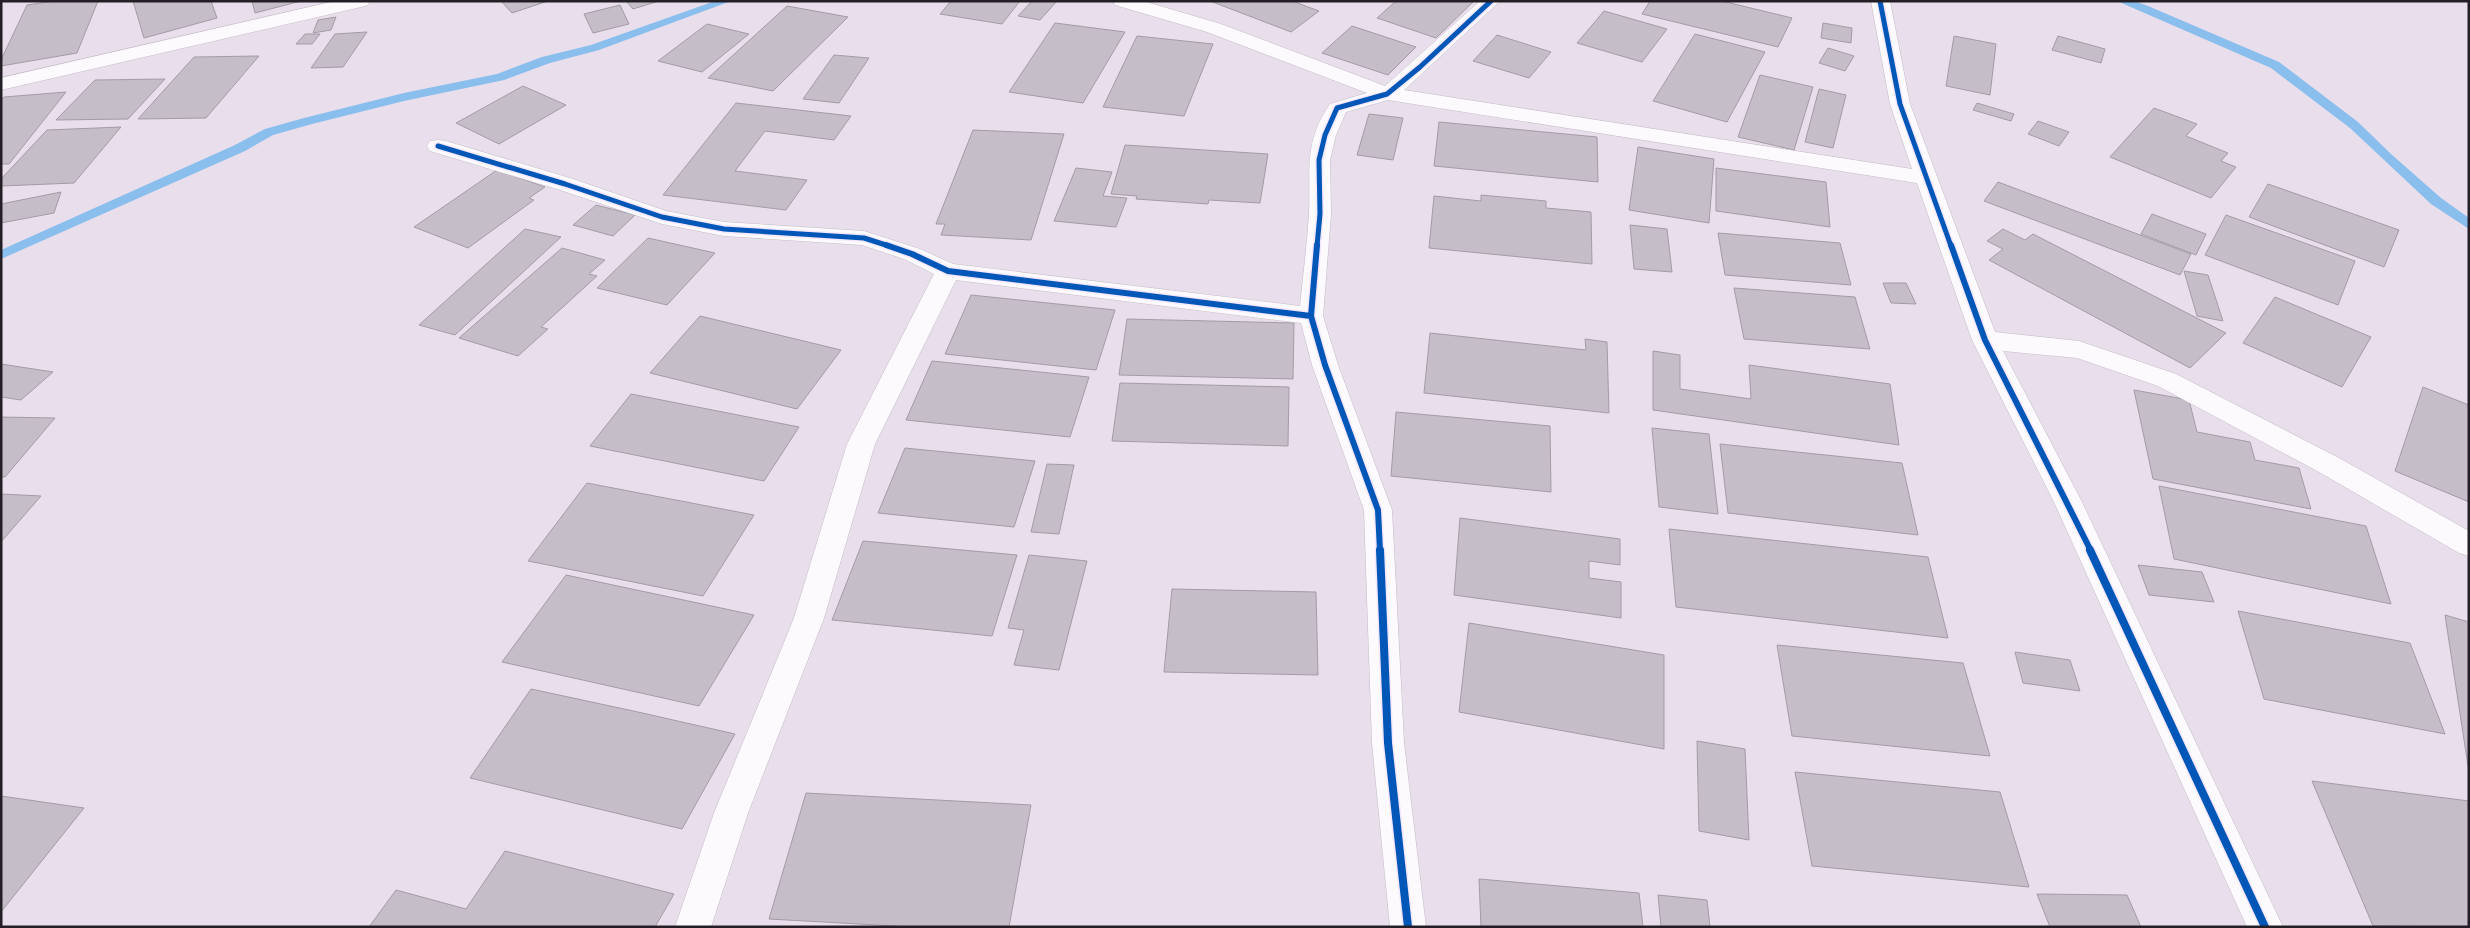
<svg xmlns="http://www.w3.org/2000/svg" width="2470" height="928" viewBox="0 0 2470 928" font-family="'Exo 2',sans-serif">
<rect width="100%" height="100%" fill="#e8deec"/>
<g fill="none" stroke-linecap="round" stroke-linejoin="round">
<path fill="#8abeed" fill-rule="evenodd" d="M715,1h16l-132,49 -49,13 -46,17 -100,21 -92,23 -39,11 -28,16 -244,108v-9l234,-105 30,-16 39,-11 100,-25 93,-19 45,-17 49,-12z
M2117,1h17l14,5 131,56 79,60 33,32 50,44 28,20v11l-38,-25 -81,-76 -79,-60z"/>
</g>
<path fill="#c5bec9" stroke="#a39ca7" d="M54,1h44l-21,52 -76,13v-6l26,-55z
M133,1h78l6,17 -73,20z
M252,1h49l-46,12z
M501,1h47l-36,12z
M626,1h33l-26,8z
M951,1h69l-18,23 -62,-10z
M1032,1h25l-17,19 -22,-4z
M1210,1h82l27,10 -28,21z
M1396,1h78l-38,37 -59,-20z
M1650,1h72l70,17 -14,29 -136,-33z
M620,5l9,19 -36,9 -9,-19z
M787,6l61,11 -75,74 -65,-13z
M1604,11l63,18 -25,33 -65,-19z
M336,17l-5,13 -18,3 5,-13z
M1055,23l70,9 -42,71 -74,-11z
M1823,23l29,5 -1,15 -30,-5z
M707,24l42,10 -47,38 -44,-11z
M1352,26l64,21 -28,28 -66,-22z
M367,32l-24,35 -32,1 24,-34z
M305,34h15l-8,10h-16z
M1695,34l70,18 -38,70 -74,-21z
M1497,35l54,17 -22,26 -56,-17z
M1137,36l76,8 -29,72 -81,-9z
M1954,36l42,8 -6,51 -44,-9z
M2058,36l47,13 -4,14 -49,-13z
M1828,48l26,8 -9,15 -26,-8z
M834,55l35,3 -30,45 -36,-4z
M259,56l-53,62 -68,1 56,-62z
M1760,75l53,12 -19,63 -56,-13z
M165,79l-37,40 -72,1 39,-40z
M523,86l43,19 -67,39 -43,-21z
M1819,89l27,6 -13,53 -28,-6z
M66,92l-57,72h-8v-64l3,-3z
M736,103l115,13 -17,24 -69,-9 -30,40 72,9 -21,30 -123,-15z
M1977,103l37,11 -3,7 -38,-11z
M2154,108l43,16 -11,12 42,17 -7,8 15,6 -25,31 -101,-41z
M1369,114l34,4 -10,42 -36,-5z
M2038,121l31,11 -10,14 -31,-12z
M1439,122l158,15 1,45 -164,-16z
M121,127l-47,56 -73,3v-7l46,-49z
M973,130l91,4 -33,106 -90,-5 4,-11h-9z
M1125,145l143,9 -8,49 -51,-3 -1,4 -72,-5 1,-3 -26,-2z
M1638,147l76,12 -5,64 -80,-13z
M1076,168l36,4 -9,24 24,2 -11,29 -62,-6z
M1716,168l110,14 4,45 -114,-16z
M497,170l48,17 -16,11 5,2 -66,48 -54,-21z
M1998,182l193,72 -11,21 -196,-74z
M2268,184l131,46 -15,37 -135,-50z
M61,192l-7,21 -53,10v-19z
M1481,195l65,6v7l45,4 1,52 -163,-16 5,-52 47,5z
M596,205l39,10 -22,21 -40,-11z
M2152,214l54,20 -10,21 -55,-21z
M2226,215l129,46 -17,44 -133,-50z
M1630,225l37,4 5,43 -38,-3z
M525,229l36,8 -106,98 -36,-10z
M2003,229l22,11 8,-6 193,99 -36,35 -201,-108 14,-11 -16,-8z
M1718,233l122,10 11,42 -126,-10z
M648,238l67,15 -48,52 -70,-17z
M562,248l43,12 -16,14 8,2 -56,51 7,2 -30,27 -59,-18z
M2184,271l24,4 15,46 -26,-5z
M1883,283h23l10,21 -25,-1z
M1734,288l121,9 15,52 -126,-10z
M971,295l144,15 -19,60 -151,-16z
M2275,297l96,40 -29,50 -99,-44z
M700,316l141,34 -44,59 -147,-36z
M1127,319l167,4 -1,56 -174,-4z
M1430,333l156,17 -1,-11 22,3 2,71 -185,-20z
M1653,351l27,4v34l71,10 -2,-34 141,19 9,61 -246,-35z
M932,361l157,16 -19,60 -164,-17z
M1,364l52,8 -32,28 -20,-3z
M1120,383l169,4 -1,59 -176,-5z
M2423,387l46,18v97l-74,-31z
M2134,390l55,10 8,32 53,10 5,18 44,8 12,41 -158,-30z
M631,394l168,33 -35,54 -174,-35z
M1396,412l154,14 1,66 -160,-16z
M1,417l54,1 -50,59h-4z
M1652,428l57,6 9,80 -59,-7z
M1720,444l182,19 16,72 -190,-22z
M905,448l130,13 -21,66 -136,-14z
M1047,464l27,1 -15,69 -28,-2z
M587,483l167,32 -51,81 -175,-35z
M2159,486l207,40 25,78 -217,-45z
M1,494l40,2 -40,46z
M1460,518l160,21v26l-31,-4v17l32,4v36l-167,-23z
M1669,529l259,28 20,81 -272,-31z
M863,541l154,14 -25,81 -160,-16z
M1029,555l58,6 -28,109 -45,-5 10,-35 -16,-2z
M2138,565l64,7 12,30 -65,-7z
M566,575l188,40 -55,91 -197,-44z
M1172,589l144,3 2,83 -154,-3z
M2238,611l172,32 35,91 -181,-35z
M2445,615l24,7v144h-1z
M1469,623l195,32v94l-205,-37z
M1777,645l186,18 27,93 -198,-20z
M2015,652l55,8 10,31 -57,-8z
M531,689l107,23 97,22 -53,95 -212,-51z
M1697,741l48,8 4,91 -50,-9z
M1795,772l205,20 29,95 -217,-21z
M2312,781l157,20v126l-96,-1z
M806,793l225,12 -22,122h-96l-144,-8z
M1,796l83,12 -83,104z
M505,851l169,43 -19,33h-286l27,-37 70,19z
M1479,879l160,14 4,34h-162z
M2037,894l90,1 14,32h-91z
M1658,895l49,5 3,27h-49z"/>
<g fill="none" stroke-linecap="round" stroke-linejoin="round">
<defs>
<path id="minor" d="M335,1h35l-2,4 -7,2 -360,83v-12z
M1113,1h30l78,23 164,62 95,-85h20l-96,89 508,79 -22,-65 -19,-103h19l20,103 85,228 84,9 97,33 163,84 130,73v25l-10,-3 -140,-81 -161,-86 -81,-28 -74,-7 78,149 202,427h-36l-194,-427 -81,-160 -55,-157 -529,-83 -42,12 -10,23 -6,25 1,54 -8,102 15,49 54,145 12,233 22,184h-36l-18,-184 -8,-233 -52,-145 -11,-42 -345,-43 -81,164 -51,174 -76,195 -37,114h-36l39,-114 80,-195 53,-174 87,-170 -30,-15 -42,-14 -138,-9 -62,-12 -105,-35 -127,-38 -3,-5 3,-5 8,-1 8,1 127,38 93,32 58,11 140,9 56,18 33,15 347,42c3,-30 7,-61 9,-92 2,-42 -6,-72 21,-110l37,-11 -160,-61 -92,-27z"/>
</defs>
<use href="#minor" stroke="#c4bcc7" stroke-width="1"/>
<use href="#minor" fill="#fcfafc" fill-rule="evenodd"/>
<defs>
<path id="cycleway-far2" d="M1880,1l20,103 51,142
M438,146l127,38 97,33 62,12 140,9 25,8
M1317,246l3,-32 -1,-54 6,-25 12,-27 50,-14 33,-27 71,-66"/>
<path id="cycleway-far1" d="M886,245l26,9 36,17 363,45
M1317,245l-6,71 14,49 53,145 2,41
M1951,245l34,95 106,211"/>
<path id="cycleway" d="M1380,550l8,193 20,184
M2090,550l175,377"/>
</defs>
<use href="#cycleway-far2" stroke="#f5e7fc" stroke-width="8"/>
<use href="#cycleway-far1" stroke="#f5e7fc" stroke-width="9"/>
<use href="#cycleway" stroke="#f5e7fc" stroke-width="11"/>
<use href="#cycleway-far2" stroke="#0057b8" stroke-width="5"/>
<use href="#cycleway-far1" stroke="#0057b8" stroke-width="6"/>
<use href="#cycleway" stroke="#0057b8" stroke-width="8"/>
</g>
<rect width="2470" height="928" fill="none" stroke="#241e27" stroke-width="5"/>
</svg>
